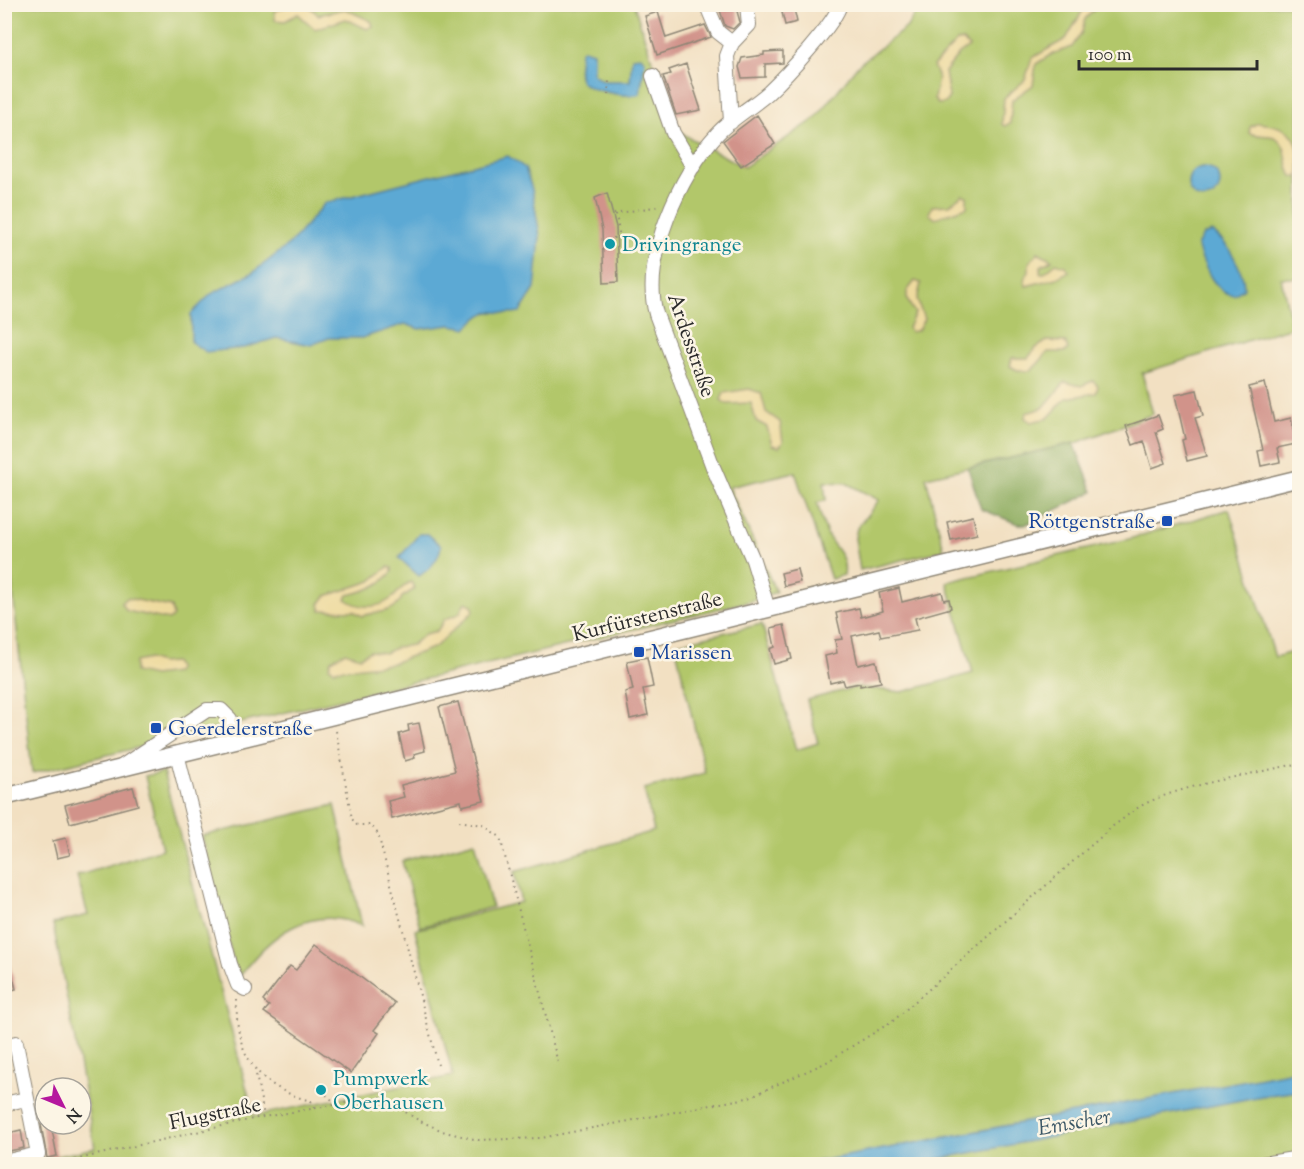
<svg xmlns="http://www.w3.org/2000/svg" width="1304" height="1169" viewBox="0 0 1304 1169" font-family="'Sorts Mill Goudy',serif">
<rect width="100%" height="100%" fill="#fcf5e5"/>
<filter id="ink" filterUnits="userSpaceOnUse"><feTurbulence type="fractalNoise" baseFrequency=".0167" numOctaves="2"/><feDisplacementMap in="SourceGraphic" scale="12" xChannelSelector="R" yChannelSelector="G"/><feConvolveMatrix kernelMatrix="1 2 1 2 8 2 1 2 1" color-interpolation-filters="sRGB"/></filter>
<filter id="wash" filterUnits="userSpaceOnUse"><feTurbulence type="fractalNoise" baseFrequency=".008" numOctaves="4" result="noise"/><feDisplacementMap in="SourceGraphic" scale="24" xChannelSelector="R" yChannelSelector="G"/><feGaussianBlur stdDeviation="1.35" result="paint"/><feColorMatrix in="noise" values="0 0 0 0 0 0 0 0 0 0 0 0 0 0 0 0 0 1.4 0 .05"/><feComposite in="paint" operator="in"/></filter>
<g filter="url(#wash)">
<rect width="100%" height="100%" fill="#f2e0c2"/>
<path fill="#b2c76b" stroke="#6e794b" stroke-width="1.5" d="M4,5h630l41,125 69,37 72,-49 42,-53 49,-38 13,-22h379v273h-18l11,49 -150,46 11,41 -77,29 -150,34 18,73 -84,20 -5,-32 2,-10 22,-28 -33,-17 -22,-1 2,18 -9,3c3,10 6,23 11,33 8,15 19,20 16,39l-13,4 -36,-107 -66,15 47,105 -25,9 -719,172 -28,-266z
M1229,509l46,148 24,-7v514h-1280l76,-16 -42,-224 35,-9 -11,-39 85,-27 -17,-73 18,-4 91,344 199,-40 -38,-146 106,-28 -7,-30 140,-41 -10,-42 61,-16 -30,-129 87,-20 34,126 22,-7 -11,-43 50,-13 45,5 71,-19 -26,-91 182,-43z
M335,805l27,121c-51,-23 -93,9 -122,50l-6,-12 -32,-128z
M475,841l17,66 -72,20 -18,-66z"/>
<path fill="#8dac5f" stroke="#5c6c45" stroke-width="1.5" d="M1074,443l19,49 -66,32h-9l-37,-15 -13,-41z"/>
<path fill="#eeda9e" stroke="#8c8264" stroke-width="1.5" d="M291,4l17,1 10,10 27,-6 26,12 2,5 -6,3 -21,-10 -31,10 -17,-15 -13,7 -10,-1v-9z
M1086,5h13l-14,14 -3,13 -10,15 -20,7 -16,10 -3,21 -21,15 -2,24 -6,2 -2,-2 2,-26 21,-18 7,-22 34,-19z
M957,41h6l6,6 -10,7 -14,18 4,25 -4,6 -7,1 -4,-5 4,-21 -5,-12z
M1258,123c38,3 44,18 41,54h-6c-10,-10 -2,-32 -19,-40 -8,-3 -17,0 -25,-4l1,-6z
M962,195l5,1v11l-32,11 -6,-4 3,-8 17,-1z
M1038,252l14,8 -11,6 -1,7h4l12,-10 9,3 4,5 -12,7 -31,8 -2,-6 5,-9v-8z
M915,281l6,2 -4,17 7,19 -6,11 -7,2 -3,-4 7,-15 -8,-13v-9z
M1047,341l18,1 3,7 -3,3h-17c-12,12 -16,28 -38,14l2,-8h16l8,-10z
M1093,381l5,5 -2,7 -30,5 -18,20 -17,4 -6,-4 1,-5 17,-5 22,-26 16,4z
M749,389l12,4 5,19 14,10 3,20 -4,5 -7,-2 -5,-18 -11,-6 -5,-18 -24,1 -6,-4 3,-7z
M388,567l4,1v4c-12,14 -26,19 -44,23l-2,4c14,10 32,10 46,-1 7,-5 10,-13 19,-16l4,7 -13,8c-6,17 -26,14 -40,19l-8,-5 -33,-1 -1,-6 6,-8 45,-15z
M127,598l44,9 2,9 -4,4 -42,-9 -6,-8z
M465,602l7,3 2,6 -39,36 -45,17 -56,6 -5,-3 2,-7 14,-8 15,5 10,-6 15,2 12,-6 15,-2 13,-11 12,-3 8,-12 14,-5z
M149,659l11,4 14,-1 3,5 -1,6 -23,3 -18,-4v-10z"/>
<path fill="#5ba9d4" stroke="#436a80" stroke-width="1.5" d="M584,49l9,3v22l11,7h26l2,-24 9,-1 4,5 -5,33c-10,4 -52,-3 -59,-13 -5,-7 -1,-20 -1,-29z
M508,156l17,12 7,21 8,47 -5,53 -15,23c-30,5 -28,-11 -53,16l-16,-3 -32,4 -14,-5 -43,14h-33l-18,7 -35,-7 -32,10 -38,4 -15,-10v-28l20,-20 41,-21 39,-30 34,-40z
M1188 183a16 16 0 1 1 32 0a16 16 0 1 1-32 0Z
M1212,232c15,9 32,38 32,56l-10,7c-22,-3 -30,-32 -37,-49l6,-11z
M419,534h9l13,12c-2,14 -11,23 -22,30l-20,-18z
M1299,1070v21l-37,5 -349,68h-109z"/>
<g id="blocks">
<path fill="#d1938a" d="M718,4h17l5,18 -7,7 -8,-3z
M780,4h13l4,18 -12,3z
M658,12l8,26 39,-13 6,12 -54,18 -12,-39z
M783,51v12l-18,1v13l-23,1 -3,-11 3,-9 22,-3v-3z
M686,64l15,46 -25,5 -13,-39 8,-2 -2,-4z
M757,115l18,29 -34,22 -18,-25z
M607,193l9,34 2,55 -14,1 -2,-53 -7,-32z
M1265,383l9,39 17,-4 5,26 -19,4 3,14 -19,4 -3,-15 5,-1 -14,-63z
M1197,390l6,26 -8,2 12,38 -20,5 -5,-21 3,-1 -10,-44z
M1158,415l5,14 -7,3 10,31 -14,5 -8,-27 -11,4 -7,-19z
M973,516l4,18 -26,6 -4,-18z
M797,569l3,13 -16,4 -3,-13z
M899,588l3,14 40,-10 2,8 5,-1 2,9 -36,10 3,12 -37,7 -2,-7 -27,6 6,29 18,-4 5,21 -21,4v-3l-15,3 -2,-6 -13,3 -5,-27 12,-3 -2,-13 7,-1 -6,-26 23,-5 2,9 22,-6 -4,-18z
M784,625l8,34 -18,5 -4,-15 5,-2 -4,-19z
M647,657l6,30 -10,2 5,26 -18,4 -5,-27 8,-2 -6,-29z
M458,702l26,99 -22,5 -1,-5 -69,18 -4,-18 16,-4 -3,-12 54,-14 -16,-64z
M419,723l6,28 -11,3 1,4 -10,3 -6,-27 10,-3 -1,-6z
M133,787l5,18 -68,18 -5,-18z
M66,838l4,17 -13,3 -4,-17z
M316,944l79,59 -21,27 5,3 -28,40 -87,-61 5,-6 -6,-5 27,-35 6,4z
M8,958l8,31 -12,3v-33z
M41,1124h10l6,32 -10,2z
M21,1130l3,18 -20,4v-18z"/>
</g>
</g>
<g filter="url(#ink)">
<use href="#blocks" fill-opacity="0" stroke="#8e8676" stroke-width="1.5"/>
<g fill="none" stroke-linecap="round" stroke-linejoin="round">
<defs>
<path id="minor" d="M707,6l11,26 14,11
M653,76l20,57 20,34
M731,122l-4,-66 5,-13 17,-18 -2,-21
M768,609l-15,-49 -40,-93 -57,-153c-15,-54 24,-141 62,-181 14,-15 34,-26 50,-40 16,-15 68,-70 72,-89
M177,754l53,210 8,21 7,4
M121,767l86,-57h14l9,9 4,21
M4,1046l12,-3 22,111 -34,8
M4,1104l22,-5
M1262,1164l38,-6"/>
<path id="major" d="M4,797l1296,-319"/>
</defs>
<use href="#minor" stroke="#8e8676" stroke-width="16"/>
<use href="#major" stroke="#8e8676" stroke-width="19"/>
<path stroke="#8e8676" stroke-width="2" stroke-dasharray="1.5 4.5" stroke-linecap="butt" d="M608,95l1,-16
M614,214l45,-8
M613,238h7l-4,-24
M336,731l16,88 5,6h14l7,9 60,231
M459,821l24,4 17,12 58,226
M237,1000c-3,55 22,88 74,101l3,7
M255,1069l9,47
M317,1087l21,18
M57,1164l200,-46 124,-21 39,24 25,11 33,8 63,-2 206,-40 78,-35 68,-42 220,-195c9,-6 17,-13 26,-19 38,-22 116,-33 161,-44"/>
<use href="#minor" stroke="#fff" stroke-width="14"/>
<use href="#major" stroke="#fff" stroke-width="16"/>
</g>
</g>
<g fill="#0f9aa8" stroke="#fcf5e5" stroke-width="2">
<circle cx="610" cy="244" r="6"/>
<circle cx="321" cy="1090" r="6"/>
</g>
<g fill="#1a4fb4" stroke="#fcf5e5" stroke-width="2">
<rect x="1161" y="515" width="12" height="12" rx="3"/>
<rect x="633" y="646" width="12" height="12" rx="3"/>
<rect x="150" y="722" width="12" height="12" rx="3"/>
</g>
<g text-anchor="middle" stroke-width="5" stroke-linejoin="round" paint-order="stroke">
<g font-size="21" fill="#0d838f" stroke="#fcf5e5" text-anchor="start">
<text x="622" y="251">Drivingrange</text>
<text x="333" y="1085">Pumpwerk<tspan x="333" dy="24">Oberhausen</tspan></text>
</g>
<g font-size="21" fill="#2b2b2b" stroke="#fcf5e5">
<text transform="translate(692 345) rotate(71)" y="7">Ardesstraße</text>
<text transform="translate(647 616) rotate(-14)" y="7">Kurfürstenstraße</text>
<text transform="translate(215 1113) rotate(-12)" y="7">Flugstraße</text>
</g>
<g font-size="21" fill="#164399" stroke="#fcf5e5" text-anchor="start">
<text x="1155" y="528" text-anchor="end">Röttgenstraße</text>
<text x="651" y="659">Marissen</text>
<text x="168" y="735">Goerdelerstraße</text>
</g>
<g font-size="22" font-style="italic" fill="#3c5766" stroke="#fcf5e5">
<text transform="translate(1074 1121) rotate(-10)" y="8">Emscher</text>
</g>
</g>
<rect width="1304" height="1169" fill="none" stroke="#fcf5e5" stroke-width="24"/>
<g transform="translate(63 1106) rotate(133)"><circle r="28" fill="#fcf5e5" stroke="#a8a49b" stroke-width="1.5"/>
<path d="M0-4.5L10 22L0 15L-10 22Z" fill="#b5179e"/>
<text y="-9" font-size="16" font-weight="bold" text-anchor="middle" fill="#2b2b2b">N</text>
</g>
<path d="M1079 60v9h178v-9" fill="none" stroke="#2b2b2b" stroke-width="3"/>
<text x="1088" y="60" font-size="18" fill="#2b2b2b" stroke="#fcf5e5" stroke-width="4.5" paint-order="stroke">100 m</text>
</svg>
